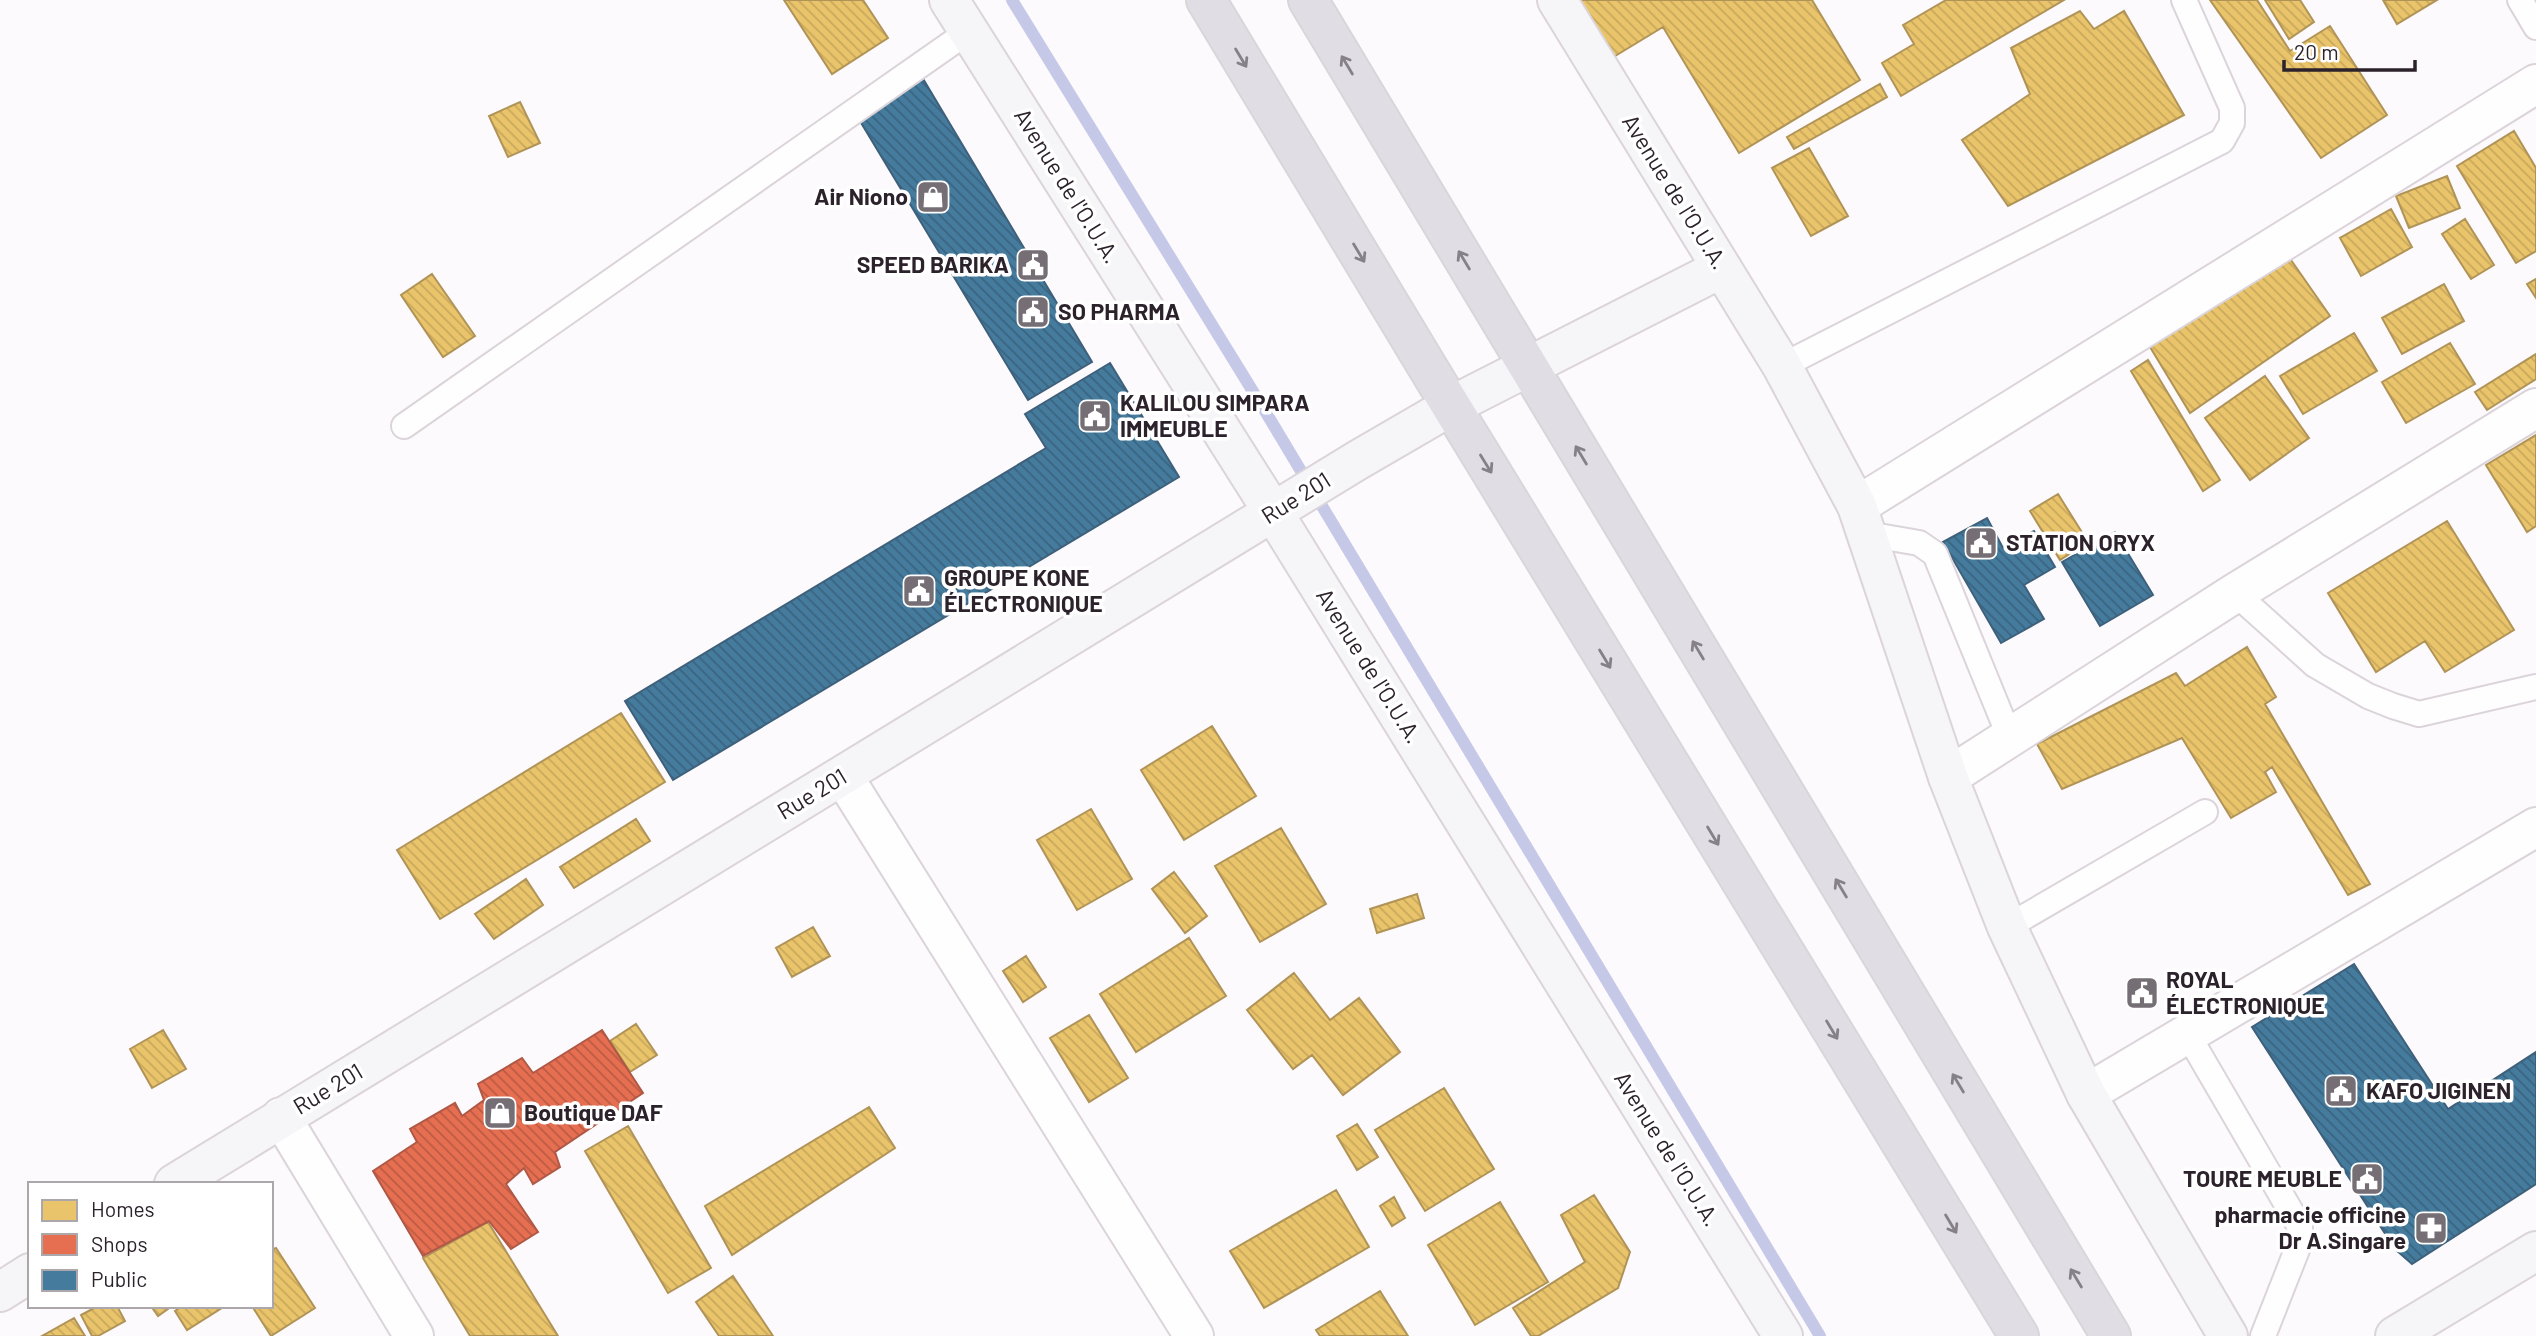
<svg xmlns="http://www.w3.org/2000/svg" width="2536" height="1336" viewBox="0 0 2536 1336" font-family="Barlow,sans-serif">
<defs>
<pattern id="homes-back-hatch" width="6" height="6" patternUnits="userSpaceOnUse" patternTransform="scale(1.75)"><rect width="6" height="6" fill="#e9c46a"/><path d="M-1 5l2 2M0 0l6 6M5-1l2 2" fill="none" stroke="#c8a85c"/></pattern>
<pattern id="shops-back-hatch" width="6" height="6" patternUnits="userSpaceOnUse" patternTransform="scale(1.75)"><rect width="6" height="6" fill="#e76f51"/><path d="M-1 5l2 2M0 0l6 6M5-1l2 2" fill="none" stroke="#bb5b43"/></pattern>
<pattern id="public-back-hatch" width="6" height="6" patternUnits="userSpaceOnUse" patternTransform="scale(1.75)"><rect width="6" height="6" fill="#457b9d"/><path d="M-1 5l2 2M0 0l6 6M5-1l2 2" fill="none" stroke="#3a6480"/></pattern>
</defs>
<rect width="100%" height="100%" fill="#fdfafd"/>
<path fill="url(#homes-back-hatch)" stroke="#b09357" stroke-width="2" d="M784,0h79l25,38 -56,36z
M1563,0h249l48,80 -121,73 -76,-126 -61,37z
M1946,0h118l-163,96 -19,-33 32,-19 -11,-19z
M2210,0h47l33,51 40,-25 57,89 -66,43z
M2265,0h35l14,22 -25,17z
M2383,0h54l-40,24z
M2080,11l14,18 30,-18 60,104 -176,91 -46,-66 68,-46 -19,-46z
M1880,84l7,13 -93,52 -7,-12z
M520,102l20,41 -32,14 -19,-41z
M2514,131l22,37v83l-20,12 -59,-97z
M1809,148l39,68 -37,20 -39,-68z
M2447,176l13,32 -51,20 -13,-32z
M2391,209l21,38 -51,29 -21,-38z
M2465,219l29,46 -23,14 -29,-45z
M2284,250l46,66 -140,97 -43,-71z
M432,274l43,62 -32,21 -42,-62z
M2536,279v19l-9,-14z
M2444,284l20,37 -62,33 -20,-36z
M2354,333l23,38 -74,43 -23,-38z
M2450,343l25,41 -69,39 -24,-41z
M2536,354v25l-49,31 -12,-18z
M2148,360l72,120 -17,11 -72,-120z
M2265,376l44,62 -59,42 -45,-62z
M2536,435v91l-9,6 -41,-67z
M2058,494l30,48 -28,18 -30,-49z
M2447,521l67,109 -69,42 -20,-31 -49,31 -48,-79z
M2247,647l29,50 -11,7 105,180 -22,11 -76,-128 -7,5 11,20 -45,26 -49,-80 -120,51 -25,-45 139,-71 9,13z
M621,713l44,69 -225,137 -43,-69z
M1212,726l44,70 -72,44 -43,-70z
M1091,809l41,70 -55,31 -40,-70z
M636,819l14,22 -76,47 -14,-21z
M1281,828l45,76 -66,38 -45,-76z
M1174,872l33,44 -22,17 -33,-44z
M526,879l17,26 -49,34 -19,-25z
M1417,894l7,24 -47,15 -7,-24z
M813,927l17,29 -38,21 -16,-29z
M1189,938l37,58 -90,56 -36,-58z
M1026,956l20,31 -23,15 -20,-31z
M1294,973l36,47 29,-22 41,54 -57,43 -31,-40 -19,14 -46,-59z
M1089,1015l39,63 -39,24 -39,-64z
M636,1024l21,31 -27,17 -20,-31z
M163,1030l23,39 -34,19 -22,-39z
M1444,1088l50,81 -69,42 -50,-81z
M869,1107l26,41 -163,107 -27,-49z
M1357,1124l21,33 -21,13 -20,-34z
M628,1126l83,142 -43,25 -83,-142z
M1336,1190l33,57 -105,61 -34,-57z
M1594,1195l36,57 -12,36 -80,48h-7l-18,-28 72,-46 -24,-47z
M1394,1197l11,21 -13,8 -12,-20z
M1500,1202l48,80 -73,43 -47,-80z
M488,1222l70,114h-88l-47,-78z
M276,1248l39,60 -44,28 -19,-30h19v-56z
M733,1276l40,60h-54l-23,-34z
M1380,1291l28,45h-88l-4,-6z
M98,1306h19l8,15 -27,15h-6l-11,-21z
M151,1306h21l-14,10z
M182,1306h43l-38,24 -12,-19z
M74,1318l11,18h-43z"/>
<path fill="url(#shops-back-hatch)" stroke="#af5846" stroke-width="2" d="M602,1030l41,63 -88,59 5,15 -27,17 -9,-16 -18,16 32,48 -27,17 -22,-28 -66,35 -50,-85 44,-29 -7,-13 45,-26 7,13 22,-16 -6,-16 44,-26 11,15z"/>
<path fill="url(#public-back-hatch)" stroke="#3e607b" stroke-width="2" d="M922,77l170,285 -64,38 -171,-284z
M1110,363l69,114 -506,303 -48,-79 421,-253 -21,-34z
M1987,518l16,30 31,-17 21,36 -31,18 20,34 -43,24 -58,-101z
M2115,532l38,63 -53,31 -38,-64z
M2354,964l94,145 88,-57v132l-124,80 -17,-15 -143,-222z"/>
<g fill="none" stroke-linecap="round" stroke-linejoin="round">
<path stroke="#c5c9e7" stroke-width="12" d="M1012,0l253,411 555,925"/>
<defs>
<path id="lane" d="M2520,0l16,27
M1782,366l440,-225 10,-18v-15l-48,-108
M404,426l565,-395
M1867,534l52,9 16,11 75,184
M2235,593l80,72 53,31 25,10 26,8 117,-27
M2007,927l198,-115
M2188,1035l112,192v15l-37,94"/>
<path id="street" d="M1857,506l679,-422
M843,776l351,560
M1948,777l287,-184 301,-185
M2086,1094l450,-267
M281,1117l133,219"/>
<path id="secondary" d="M949,0l324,512 510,824
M1557,0l225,366 75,140 91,271 59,150 79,167 142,242
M174,1184l1184,-724 93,-54 271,-138
M0,1292l30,-19
M2395,1336l141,-85"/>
<path id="highway" d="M1206,0l245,406 568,930
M1308,0l803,1336"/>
</defs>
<use href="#lane" stroke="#dbd4da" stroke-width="28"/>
<use href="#street" stroke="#dbd4da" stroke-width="42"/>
<use href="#secondary" stroke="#dbd4da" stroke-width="42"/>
<use href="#highway" stroke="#d8d6d8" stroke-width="42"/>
<use href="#lane" stroke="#fffeff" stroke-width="24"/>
<use href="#street" stroke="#fffeff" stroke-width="38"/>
<use href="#secondary" stroke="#f6f5f7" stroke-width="38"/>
<use href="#highway" stroke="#e1dde5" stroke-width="38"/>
</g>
<defs><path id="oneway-shaft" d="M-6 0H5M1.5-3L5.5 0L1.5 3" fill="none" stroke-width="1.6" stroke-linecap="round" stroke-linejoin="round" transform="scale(1.75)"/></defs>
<g stroke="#868088">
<use href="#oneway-shaft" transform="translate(1241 58) rotate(59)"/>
<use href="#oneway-shaft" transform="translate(1347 65) rotate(-121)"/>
<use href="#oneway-shaft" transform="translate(1359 253) rotate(59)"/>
<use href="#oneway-shaft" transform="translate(1464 260) rotate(-121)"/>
<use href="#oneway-shaft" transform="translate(1581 455) rotate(-121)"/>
<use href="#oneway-shaft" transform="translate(1486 464) rotate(58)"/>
<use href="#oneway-shaft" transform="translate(1698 650) rotate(-121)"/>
<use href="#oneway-shaft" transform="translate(1605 659) rotate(59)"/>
<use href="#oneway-shaft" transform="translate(1713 836) rotate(59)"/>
<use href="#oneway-shaft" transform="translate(1841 888) rotate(-121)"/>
<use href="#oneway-shaft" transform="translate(1832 1030) rotate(59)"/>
<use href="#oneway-shaft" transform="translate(1958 1083) rotate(-121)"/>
<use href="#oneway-shaft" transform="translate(1951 1224) rotate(59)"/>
<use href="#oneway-shaft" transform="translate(2076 1278) rotate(-121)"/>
</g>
<defs>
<symbol id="shop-square" viewBox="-11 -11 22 22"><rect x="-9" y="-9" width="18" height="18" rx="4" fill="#756e74" stroke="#fff"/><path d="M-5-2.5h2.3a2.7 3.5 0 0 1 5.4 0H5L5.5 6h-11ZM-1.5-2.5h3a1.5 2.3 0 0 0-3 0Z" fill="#fff"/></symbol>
<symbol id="civic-square" viewBox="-11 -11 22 22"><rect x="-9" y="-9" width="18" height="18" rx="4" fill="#756e74" stroke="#fff"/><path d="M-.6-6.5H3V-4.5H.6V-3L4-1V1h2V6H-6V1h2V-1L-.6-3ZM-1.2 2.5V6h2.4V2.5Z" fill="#fff"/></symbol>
<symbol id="pharmacy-square" viewBox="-11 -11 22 22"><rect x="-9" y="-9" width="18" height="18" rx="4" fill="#756e74" stroke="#fff"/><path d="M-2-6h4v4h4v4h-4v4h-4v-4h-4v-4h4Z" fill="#fff"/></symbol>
</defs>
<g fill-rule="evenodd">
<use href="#shop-square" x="914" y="178" width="38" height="38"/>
<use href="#civic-square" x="1014" y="246" width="38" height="38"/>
<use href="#civic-square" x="1014" y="293" width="38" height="38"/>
<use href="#civic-square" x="1076" y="397" width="38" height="38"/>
<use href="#civic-square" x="1962" y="524" width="38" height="38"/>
<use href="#civic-square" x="900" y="572" width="38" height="38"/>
<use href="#civic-square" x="2123" y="974" width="38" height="38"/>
<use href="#civic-square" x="2322" y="1072" width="38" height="38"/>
<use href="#shop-square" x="481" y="1094" width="38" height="38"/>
<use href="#civic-square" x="2348" y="1160" width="38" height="38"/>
<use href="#pharmacy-square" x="2412" y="1209" width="38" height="38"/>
</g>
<g text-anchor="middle" stroke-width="7" stroke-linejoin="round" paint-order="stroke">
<g font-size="23" fill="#2c222b" stroke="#fff">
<text transform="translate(1067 186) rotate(58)" y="8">Avenue de l'O.U.A.</text>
<text transform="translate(1675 192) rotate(58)" y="8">Avenue de l'O.U.A.</text>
<text transform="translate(1296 498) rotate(-32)" y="8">Rue 201</text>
<text transform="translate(1369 666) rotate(58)" y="8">Avenue de l'O.U.A.</text>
<text transform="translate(812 794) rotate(-31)" y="8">Rue 201</text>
<text transform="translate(328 1089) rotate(-31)" y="8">Rue 201</text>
<text transform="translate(1667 1149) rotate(58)" y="8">Avenue de l'O.U.A.</text>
</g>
<g font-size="23" font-weight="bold" fill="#2c222b" stroke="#fff" text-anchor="start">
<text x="908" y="205" text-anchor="end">Air Niono</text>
<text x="1009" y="273" text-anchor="end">SPEED BARIKA</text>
<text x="1058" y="320">SO PHARMA</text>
<text x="1120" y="411">KALILOU SIMPARA<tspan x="1120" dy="26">IMMEUBLE</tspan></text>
<text x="2006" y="551">STATION ORYX</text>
<text x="944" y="586">GROUPE KONE<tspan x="944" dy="26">ÉLECTRONIQUE</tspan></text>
<text x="2166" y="988">ROYAL<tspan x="2166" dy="26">ÉLECTRONIQUE</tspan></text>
<text x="2366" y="1099">KAFO JIGINEN</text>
<text x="524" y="1121">Boutique DAF</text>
<text x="2342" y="1187" text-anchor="end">TOURE MEUBLE</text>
<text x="2406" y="1223" text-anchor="end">pharmacie officine<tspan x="2406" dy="26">Dr A.Singare</tspan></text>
</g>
</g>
<rect x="28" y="1182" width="245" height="126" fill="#ffffff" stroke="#aba7aa" stroke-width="2"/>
<rect x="42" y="1200" width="35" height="21" fill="#e9c46a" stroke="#aba7aa" stroke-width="2"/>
<text x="91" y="1217" font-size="21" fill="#2c222b">Homes</text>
<rect x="42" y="1234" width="35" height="21" fill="#e76f51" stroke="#aba7aa" stroke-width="2"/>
<text x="91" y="1252" font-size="21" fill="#2c222b">Shops</text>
<rect x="42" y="1270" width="35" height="21" fill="#457b9d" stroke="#aba7aa" stroke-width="2"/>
<text x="91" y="1287" font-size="21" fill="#2c222b">Public</text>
<path d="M2284 60v10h131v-10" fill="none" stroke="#2c222b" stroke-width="3.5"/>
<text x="2294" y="60" font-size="21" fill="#2c222b" stroke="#ffffff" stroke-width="5" paint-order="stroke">20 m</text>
</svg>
